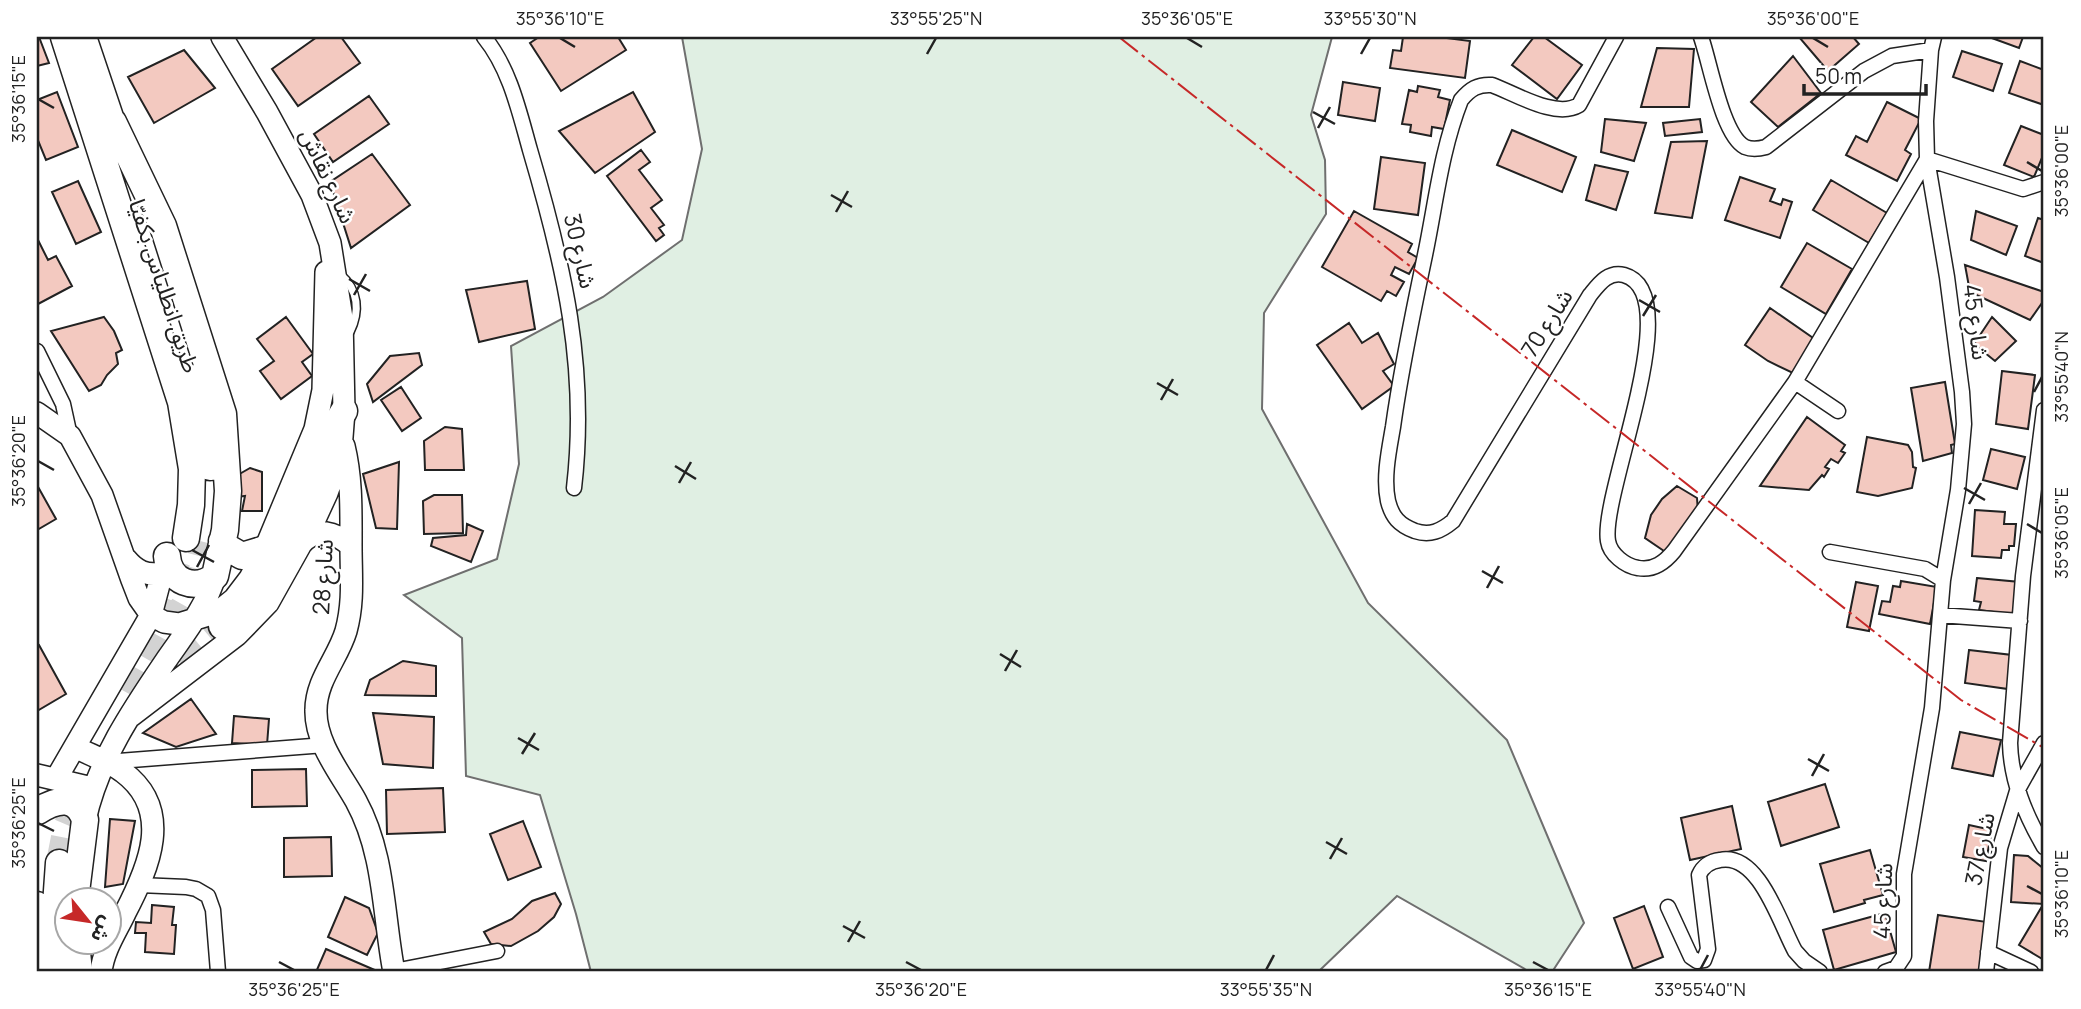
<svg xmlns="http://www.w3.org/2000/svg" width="2081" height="1009" viewBox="0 0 2081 1009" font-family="Manrope,'Noto Sans Arabic',sans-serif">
<rect width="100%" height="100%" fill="#fff"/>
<path fill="#e0efe3" stroke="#6f6f6f" stroke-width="2" d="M682,37h650l-21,78 14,45 1,54 -62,99 -2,96 106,194 139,137 77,183 -32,49h-22l-133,-76 -79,76h-727l-15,-58 -36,-119 -74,-19 -4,-138 -58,-43 93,-36 22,-95 -8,-118 92,-49 79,-57 20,-91z"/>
<path fill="#f3c9c0" stroke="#222" stroke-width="2" d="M37,37h2l10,26 -12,3z
M317,37h24l19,26 -62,43 -26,-37z
M539,37h79l8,13 -65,41 -31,-48z
M1403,37h36l31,4 -5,37 -75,-10 3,-18 8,1z
M1534,37h10l38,28 -25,34 -45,-34z
M1799,37h54l6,7 -31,27z
M1989,37h34l-4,11z
M1657,48l37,1 -5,58h-48z
M184,50l31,38 -61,35 -26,-46z
M1962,51l40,13 -9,27 -40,-14z
M1793,56l28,37 -43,34 -27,-25z
M2020,61l24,9v35l-35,-12z
M1343,82l37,6 -5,33 -37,-6z
M1418,86l22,4 -2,7 12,3 -6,29 -12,-2 -1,9 -21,-4 1,-7 -9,-1 7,-34 8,2z
M57,92l21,55 -32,13 -9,-22v-38z
M633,92l22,40 -60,41 -36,-42z
M369,96l20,28 -56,38 -19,-28z
M1887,102l34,17 -16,31 6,4 -14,27 -51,-26 10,-19 11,6z
M1605,119l41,4 -12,38 -33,-9z
M1700,119l2,13 -37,4 -2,-13z
M2021,126l23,9v18l-10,24 -30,-12z
M1512,130l64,27 -14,35 -65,-27z
M1707,141l-15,77 -37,-5 16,-71z
M641,150l9,12 -11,8 23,30 -11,8 13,17 -5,3 5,7 -8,6 -49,-65z
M372,154l38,51 -59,43 -21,-66z
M1381,157l44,6 -7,52 -44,-6z
M1595,165l33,7 -12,38 -30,-10z
M1740,177l35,12 -5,12 11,4 2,-6 9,3 -12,36 -55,-18z
M1831,180l56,33 -18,30 -56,-33z
M78,181l23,51 -25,12 -24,-52z
M1354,211l58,33 -4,8 10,6 -9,16 -14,-7 -4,8 13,7 -8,14 -9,-5 -6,10 -59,-34z
M1976,211l41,15 -11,29 -35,-15z
M2038,218l6,2v43l-19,-7z
M37,238l11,22 8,-4 16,30 -34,18z
M1807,243l45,26 -26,45 -45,-27z
M1965,265l79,27v8l-14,20 -60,-28z
M527,281l8,48 -56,13 -13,-52z
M1770,308l46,32 -21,34 -27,-13 -23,-16z
M104,317l10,14 8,19 -6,3 2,11 -11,11 -6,10 -12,6 -38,-60z
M286,317l27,37 -11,8 10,14 -31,23 -21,-28 14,-10 -17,-22z
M1992,317l24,24 -21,20 -21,-17z
M1349,323l13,20 16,-10 16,31 -11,7 11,15 -32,23 -45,-64z
M419,353l3,12 -49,37 -6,-18 23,-28z
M2002,371l33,4 -7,54 -32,-5z
M1945,382l10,62 -4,1 1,8 -29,8 -12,-73z
M401,387l20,31 -19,13 -21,-31z
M1807,417l38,28 -4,6 4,2 -7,10 -7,-4 -6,8 4,2 -5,8 -2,-2 -13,15 -49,-4z
M445,427l17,2 2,41h-39l-1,-29z
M1867,437l41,8 4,7 1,15 3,1 -4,20 -34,8 -21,-4z
M1991,449l34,8 -8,32 -34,-9z
M399,462l-2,67 -21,-1 -13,-54z
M250,468l12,4v39h-20l3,-15 -9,1v-21z
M37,485l19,34 -19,11z
M1677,486l20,12 1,14 -25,37 -9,2 -19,-13 6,-23 11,-16z
M434,495h28l1,38 -39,1 -1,-33z
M1975,510l30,2 -1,12h12l-2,22h-5v4h-7l-1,8 -29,-2z
M467,524l16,7 -12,31 -40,-16 2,-8 33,-3z
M1977,578l43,4 -4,33 -37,-5 2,-8 -7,-1z
M1901,581l36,6 -7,37 -51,-10 3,-13 8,1 3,-16 7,1z
M1856,582l22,4 -9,45 -22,-4z
M39,645l27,49 -29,17v-65z
M1969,650l43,5 -4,34 -43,-6z
M403,661l33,5v30l-71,-1 5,-15z
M191,699l25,35 -40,13 -33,-14z
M373,713l61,4 -1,51 -50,-4z
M234,716l35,3 -2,26 -35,-2z
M1960,732l41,8 -8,36 -41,-8z
M306,769l1,37 -55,1v-37z
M1825,784l14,43 -58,19 -13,-44z
M443,788l2,44 -58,2 -1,-44z
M1732,806l9,43 -51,11 -9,-42z
M110,819l25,2 -12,63 -18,3z
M523,821l18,46 -33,13 -18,-46z
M1969,825l23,5 -6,31 -23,-4z
M331,837l1,39 -48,1v-39z
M1870,850l13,45 -19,5 1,3 -31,9 -14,-48z
M2014,855l14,1 16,13v35l-33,-2z
M555,893l6,11 -7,13 -16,14 -27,15 -20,-2 -7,-12 28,-13 20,-18z
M345,897l24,11 9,25 -11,22 -39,-18z
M152,905l22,2 -2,18h4l-2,29 -29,-2 1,-19h-11l1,-11 15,1z
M1644,906l19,51 -30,12 -19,-51z
M2041,908l3,2v50l-25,-15z
M1885,913l11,39 -62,18 -11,-40z
M1938,915l49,7 -7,50h-51z
M326,949l51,22v1h-61z"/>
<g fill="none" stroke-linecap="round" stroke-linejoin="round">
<path stroke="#d3d3d3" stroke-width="26" stroke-dasharray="26 13" stroke-linecap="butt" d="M155,622l31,-84
M149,686l73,-60
M133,696l58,-104 13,-50
M59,863l7,-36 18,-42"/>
<defs>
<path id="lane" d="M340,274c19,16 20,38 10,58"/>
<path id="street" d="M484,37c26,32 35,74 46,113 34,115 58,218 44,338
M1616,37l-37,68c-23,14 -63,-11 -87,-20 -14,-1 -22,4 -31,15 -20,51 -25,102 -36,155 -12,57 -24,114 -32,172 -4,23 -10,51 -5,74 4,16 11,24 27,30 15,5 26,0 38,-10l137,-226c9,-11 18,-24 34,-20 65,18 -24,219 -16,266 2,13 17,25 30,27 16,3 27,-6 36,-17l121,-169 132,-223 96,30 21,-7
M1701,37c9,25 21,98 44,110 7,3 14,2 21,0l98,-76 28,-15 39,-6
M37,351l26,53 7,32
M1795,382l43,29
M2044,410l-21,166 -13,167c1,38 15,71 34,104
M1830,552l95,17 18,11
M1940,615l80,6
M106,762l219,-17
M139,885l47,2 10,2 12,7 5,14 5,62
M1668,907l23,50 6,4 7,-1 4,-11 -9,-74c4,-9 12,-14 21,-15 39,-8 60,64 75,91l9,10 16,11
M1988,952l43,20
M394,971l103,-20
M1885,972l11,-4 8,-12v-82l28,-166 11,-128 15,-90 6,-66 -2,-32 -15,-115 -20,-118 -1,-38 5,-71 3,-13
M1986,972l14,-124 17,-57 27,-48"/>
<path id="secondary" d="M37,413l33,23 32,59 30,85 7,18 12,17 13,7 15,2 39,-12 16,-13 16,-21 15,-29 50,-120 8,-39 3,-118
M344,446c8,33 7,66 7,100 0,30 3,56 -5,85 -8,27 -30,49 -30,79 -1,33 25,64 40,91 29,53 27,114 38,171
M301,544c16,-18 34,-12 50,2
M131,716l106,-81 31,-32 47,-84 12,-26 10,-28 5,-28 2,-26 -2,-93 -12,-75 -18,-48 -45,-83 -45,-75
M75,747c15,8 34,14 48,25 51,38 26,95 2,141 -9,19 -22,38 -24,59
M37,775l55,13
M56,779l95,-164 11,-42c-16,3 -26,-2 -36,-14
M85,820c13,-60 48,-111 82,-161 18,-26 39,-52 48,-83"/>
<path id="highway" d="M64,37l117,365 11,67 -1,36 -5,33
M83,37l34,101
M113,122l50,104 60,188 5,77 -3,39 -10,46c-20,16 -46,6 -48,-20
M194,378l8,29 8,60
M222,541l6,7 14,8 23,-7
M222,626l31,-27 21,-31 39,-91 12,-34 19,-32
M38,811c19,-12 39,-16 47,9l-10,80
M59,863l-3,42 4,67
M37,905l5,67
M76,942l3,30"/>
</defs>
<use href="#lane" stroke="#222" stroke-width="10"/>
<use href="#street" stroke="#222" stroke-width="17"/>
<use href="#secondary" stroke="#222" stroke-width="24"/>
<use href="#highway" stroke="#222" stroke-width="29"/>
<use href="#lane" stroke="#fff" stroke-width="7"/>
<use href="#street" stroke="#fff" stroke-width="14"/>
<use href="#secondary" stroke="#fff" stroke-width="21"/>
<use href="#highway" stroke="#fff" stroke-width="26"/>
<path stroke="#c62828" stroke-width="2" stroke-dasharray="24 5 3.5 5" stroke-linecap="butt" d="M1119,37l842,663 83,48"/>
</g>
<path fill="none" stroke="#222" stroke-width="2.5" d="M560,38l15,9M1187,38l15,9M1813,38l15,9M927,54l9,-16M1361,54l9,-16M38,99l16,9M1313,112l22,12M1318,128l12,-21M2027,162l15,9M831,195l21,12M836,212l12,-21M349,279l21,12M354,295l12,-21M1639,300l21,12M1643,316l13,-21M1157,383l21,12M2034,392l8,-15M1161,400l12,-21M38,461l16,9M675,466l21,13M679,483l12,-21M1964,488l21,12M1969,504l12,-21M2027,524l15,9M192,550l22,12M197,567l12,-22M1482,571l21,12M1487,588l12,-22M1000,654l21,13M1005,671l12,-21M518,738l21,12M522,754l13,-21M1808,759l21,12M1812,776l12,-22M38,823l16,8M1326,842l21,12M1330,859l12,-21M2027,886l15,8M843,926l22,12M848,942l12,-21M279,962l15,8M906,962l15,8M1533,962l15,8M1266,970l8,-15M1700,970l8,-15"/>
<g text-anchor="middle" stroke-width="5" stroke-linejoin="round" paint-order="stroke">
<g font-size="23" fill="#222" stroke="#fff">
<text transform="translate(328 176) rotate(65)" y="8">شارع نقاش</text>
<text transform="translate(580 251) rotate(77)" y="8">شارع 30</text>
<text transform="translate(164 286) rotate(72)" y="8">طريق انطلياس بكفيّا</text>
<text transform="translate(1976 322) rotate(83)" y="8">شارع 45</text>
<text transform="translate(1547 323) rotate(-58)" y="8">شارع 70</text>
<text transform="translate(323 577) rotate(-87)" y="8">شارع 28</text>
<text transform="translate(1980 849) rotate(-79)" y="8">شارع 37</text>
<text transform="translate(1883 901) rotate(-88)" y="8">شارع 45</text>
</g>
</g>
<rect width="2081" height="1009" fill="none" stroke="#ffffff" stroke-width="77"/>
<g transform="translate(88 921) rotate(120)"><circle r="33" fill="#ffffff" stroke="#a7a7a7" stroke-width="2"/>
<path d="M0-5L12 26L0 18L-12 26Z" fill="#c62828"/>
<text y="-10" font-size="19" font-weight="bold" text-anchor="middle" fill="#222222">ش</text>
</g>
<path d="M1804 84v10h122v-10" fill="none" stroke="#222222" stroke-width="3.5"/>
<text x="1815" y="84" font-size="21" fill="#222222" stroke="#ffffff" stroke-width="5" paint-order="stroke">50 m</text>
<rect x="38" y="38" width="2004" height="932" fill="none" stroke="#222" stroke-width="2.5"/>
<g font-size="18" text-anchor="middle" fill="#222">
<text x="560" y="25">35°36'10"E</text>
<text x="936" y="25">33°55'25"N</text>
<text x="1187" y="25">35°36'05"E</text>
<text x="1370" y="25">33°55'30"N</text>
<text x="1813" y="25">35°36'00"E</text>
<text transform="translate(19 99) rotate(-90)" y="6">35°36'15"E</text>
<text transform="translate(2062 171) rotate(-90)" y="6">35°36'00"E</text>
<text transform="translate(2062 377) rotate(-90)" y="6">33°55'40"N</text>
<text transform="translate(19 461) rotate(-90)" y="6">35°36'20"E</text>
<text transform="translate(2062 533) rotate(-90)" y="6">35°36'05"E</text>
<text transform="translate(19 823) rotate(-90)" y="6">35°36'25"E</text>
<text transform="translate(2062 894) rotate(-90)" y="6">35°36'10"E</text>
<text x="294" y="996">35°36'25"E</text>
<text x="921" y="996">35°36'20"E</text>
<text x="1266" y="996">33°55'35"N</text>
<text x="1548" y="996">35°36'15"E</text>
<text x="1700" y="996">33°55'40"N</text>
</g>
</svg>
